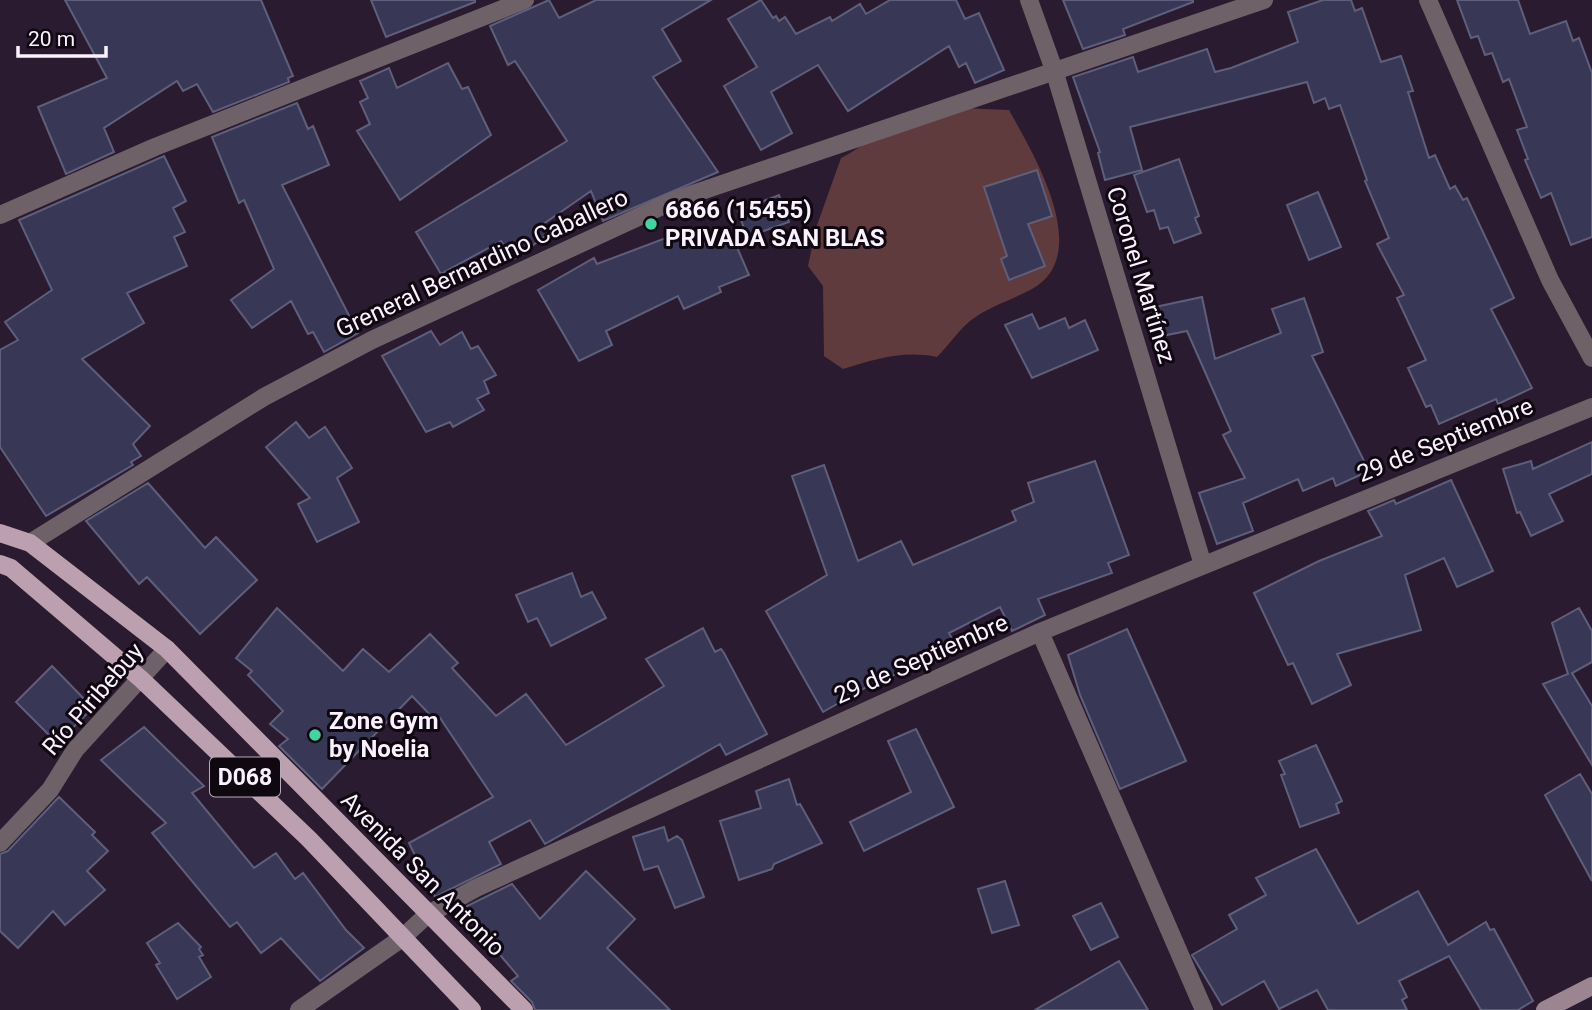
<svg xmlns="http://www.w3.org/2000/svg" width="1592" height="1010" viewBox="0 0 1592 1010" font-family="Roboto,sans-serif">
<rect width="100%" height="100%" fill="#2a1b30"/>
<path fill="#5f3b3d" d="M1009,110c23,42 86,144 23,179 -20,11 -43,17 -62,32 -12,10 -22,25 -33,36 -34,-7 -61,2 -94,12l-19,-13 -1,-70 -15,-20 8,-38 25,-70c23,-11 42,-31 64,-42 29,-13 73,-6 104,-6z"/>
<path fill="#383755" stroke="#5f5f7b" stroke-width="2" d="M65,0h196l32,76 -5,2 1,4 -76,30 -16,-28 -14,7 -6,-10 -73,47 10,24 -48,22 -28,-67 69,-29z
M371,0h104v2l-89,35z
M549,0l10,18 37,-18h115l-49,29 19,32 -28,16 65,95 -115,49 -12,-30 -49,34 6,9 -34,25 -13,-18 -60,33 -25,-42 151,-91 -52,-80 -7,4 -18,-39z
M761,0l12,18 3,-2 3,5 6,-4 11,17 34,-17 2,4 28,-17 6,10 24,-14h66l9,19 14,-6 25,57 -29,13 -9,-20 -7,4 -10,-21 -101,65 -30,-46 -47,27 21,41 -31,17 -37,-64 33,-19 -29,-48z
M1063,0h130v2l-70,27 2,6 -42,14z
M1323,0h28l4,11 7,-3 19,54 20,-6 12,35 -5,1 21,66 6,-3 15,34 5,-3 8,14 4,-2 47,100 -23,11 41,79 -34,16 -2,-5 -57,25 -8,-19 -5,2 -18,-39 18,-8 -29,-62 7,-3 -27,-51 12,-6 -24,-57 2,-1 -27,-75 -11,4 -4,-11 -11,5 -7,-21 -177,45 12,43 -37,10 -7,-27 2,-1 -27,-75 60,-20 5,15 69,-23 8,23 16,-4 67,-26 -10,-30z
M1457,0h61l12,34 36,-13 7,20 6,-3 13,35v164l-21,8 -20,-52 -10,5 -16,-38 3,-1 -11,-29 10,-3 -18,-48 -6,3 -11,-29 -7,2 -7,-19 -7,2z
M448,63l14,26 6,-2 23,48 -91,65 -43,-69 13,-7 -10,-22 8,-4 -8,-17 29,-13 8,20z
M297,103l11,26 5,-3 16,39 -47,20 76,148 -34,19 -11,-20 -5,2 -17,-33 -39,27 -21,-28 43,-31 -30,-69 -5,3 -27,-66z
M164,156l22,45 -13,7 12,24 -11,5 13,29 -60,27 17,30 -62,36 68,67 -17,18 8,12 -10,6 2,3 -87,51 -46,-69v-97l18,-10 -13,-18 47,-32 -33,-70z
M1179,159l20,57 -4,2 6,15 -27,10 -6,-16 -8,2 -6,-19 -7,2 -13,-37z
M1037,170l15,46 -24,8 17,42 -36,14 -8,-21 6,-3 -23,-69z
M1318,192l23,55 -32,13 -22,-55z
M779,195l10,27 -42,15 -9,-26z
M687,230l2,6 9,-5 6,13 26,-13 19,44 -30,12 2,5 -37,17 -6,-13 -72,35 6,14 -33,16 -41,-71 56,-32 3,6z
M1202,297l13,62 66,-26 -9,-24 32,-11 19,54 -11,4 57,115 -33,15 -3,-8 -30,13 -5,-12 -55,24 10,28 -36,13 -18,-51 46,-15 -22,-43 8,-4 -44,-100 -25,5 -7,-29z
M1032,314l7,15 26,-11 4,10 16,-8 13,30 -66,28 -27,-53z
M431,331l9,14 22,-13 9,17 7,-3 18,29 -12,6 5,12 -12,6 7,11 -31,17 -3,-5 -24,10 -44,-76z
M296,422l13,16 16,-11 27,41 -15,10 22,44 -42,20 -19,-38 12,-6 -44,-51z
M1592,442v32l-43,20 14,27 -32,15 -11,-24 -3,1 -14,-44 28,-8 2,8z
M1095,461l34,94 -21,8 4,10 -74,26 7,16 -33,16 -12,-24 -51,26 9,17 -38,19 -4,-7 -24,14 -1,-3 -68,39 -57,-101 61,-36 -35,-99 32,-11 34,96 43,-20 12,24 103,-44 -4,-10 22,-9 -6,-19z
M1451,480l42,91 -36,16 -13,-29 -39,17 16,55 -84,24 14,31 -39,19 -19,-41 -5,2 -34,-72 65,-32 63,-25 -14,-25 26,-11 2,4z
M148,483l57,65 11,-11 41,43 -57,54 -53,-57 -8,7 -53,-63z
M572,573l9,24 11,-5 14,26 -55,28 -14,-28 -9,4 -12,-27z
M277,608l66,63 20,-22 26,23 41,-38 28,29 -6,5 44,48 30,-22 40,51 98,-59 -18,-27 57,-31 12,24 6,-3 3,4 43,81 -41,21 -6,-11 -175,100 -15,-24 -41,22 12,22 -66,33 -26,-54 84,-46 -53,-79 -4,3 -24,-25 -90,93 -43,-43 9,-7 -18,-15 13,-13 -35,-36 4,-4 -16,-13z
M1579,608l13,23v31l-20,11 20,33v59l-49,-81 25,-10 -16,-51z
M1127,629l59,132 -66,28 -40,-94 -12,-40z
M52,666l41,42 -36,35 -41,-41z
M144,727l60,59 -12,7 62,75 22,-15 19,26 8,-6 43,57 18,18 -44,33 -39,-43 -20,15 -24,-31 -7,5 -78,-94 14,-10 -65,-63z
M916,729l38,78 -90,44 -14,-29 61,-30 -23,-51z
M1316,745l26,56 -6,3 3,9 -39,14 -19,-52 4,-1 -6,-13z
M1580,774l12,20v87l-47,-86z
M789,779l8,26 3,-1 22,39 -48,21 -2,5 -33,11 -19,-59 41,-13 -5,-17z
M59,797l36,35 -3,3 16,16 -21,20 18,19 -40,35 -12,-14 -35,37 -18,-17v-77l8,-3z
M664,827l4,14 9,-5 5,4 22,57 -29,11 -17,-42 -14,4 -11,-33z
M1316,849l42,75 60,-33 30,54 38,-23 4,8 4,-1 39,72 -15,9h-37l-32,-54 -50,25 8,16 -5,3 5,10h-79l-11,-20 -38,19 -15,-28 -42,24 -30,-50 45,-26 -8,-14 37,-20 -10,-17z
M586,871l49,48 -28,29 63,62h-135l-3,-8 -21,-21 7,-5 -57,-67 51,-25 28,35z
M1005,881l14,44 -27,8 -14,-44z
M1101,903l17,34 -27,13 -18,-34z
M178,923l23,24 -2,2 4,6 -4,2 12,20 -34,22 -21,-34 4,-2 -13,-20z
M1119,961l29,49h-113z"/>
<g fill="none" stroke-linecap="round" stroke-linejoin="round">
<path stroke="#6e6168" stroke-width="18" d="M1029,0l25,70 149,495
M1428,0l122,280 42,78
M0,215l155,-68 370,-147
M30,543l234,-146 108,-57 303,-140 589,-200
M1040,632l164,378
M0,843l50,-53 25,-40 92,-101
M299,1010l103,-72 25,-23 49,-27 564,-256 552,-225"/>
<path stroke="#9a8590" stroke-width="18" d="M1545,1010l47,-24"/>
<path stroke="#bca0af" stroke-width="18" d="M0,533l30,10 137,106 357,361
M0,564l11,4 130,111 168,160 163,171"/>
</g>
<g fill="#41d4a1" stroke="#0f0811" stroke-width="2.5">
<circle cx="651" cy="224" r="7"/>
<circle cx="315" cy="735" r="7"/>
</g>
<g text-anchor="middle" stroke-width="6" stroke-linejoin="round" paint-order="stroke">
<rect fill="#0f0811" stroke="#b4acb7" stroke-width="2" x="210" y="757.5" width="70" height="39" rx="5"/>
<g font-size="23" font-weight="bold" fill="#faf2fe">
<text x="245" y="785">D068</text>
</g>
<g font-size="24" font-weight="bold" fill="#faf2fe" stroke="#0f0811" text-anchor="start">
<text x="665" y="218">6866 (15455)<tspan x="665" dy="28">PRIVADA SAN BLAS</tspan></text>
<text x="329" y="729">Zone Gym<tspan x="329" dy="28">by Noelia</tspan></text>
</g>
<g font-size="24" fill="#faf2fe" stroke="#0f0811">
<text transform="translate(482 263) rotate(-25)" y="8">Greneral Bernardino Caballero</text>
<text transform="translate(1141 275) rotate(73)" y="8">Coronel Martínez</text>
<text transform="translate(1445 440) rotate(-22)" y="8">29 de Septiembre</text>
<text transform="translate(921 659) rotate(-24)" y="8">29 de Septiembre</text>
<text transform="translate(93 699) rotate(-49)" y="8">Río Piribebuy</text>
<text transform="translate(423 874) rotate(45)" y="8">Avenida San Antonio</text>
</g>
</g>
<path d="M18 46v10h88v-10" fill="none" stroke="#faf2fe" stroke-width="3.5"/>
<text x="28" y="46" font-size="21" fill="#faf2fe" stroke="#0f0811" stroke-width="5" paint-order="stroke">20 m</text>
</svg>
